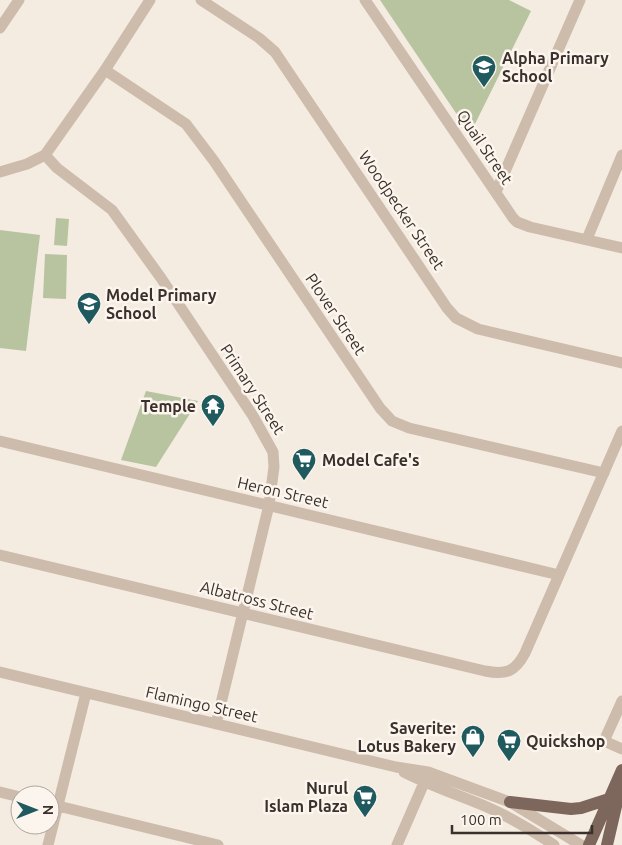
<svg xmlns="http://www.w3.org/2000/svg" width="622" height="845" viewBox="0 0 622 845" font-family="Ubuntu,sans-serif">
<rect width="100%" height="100%" fill="#f4ebe1"/>
<path fill="#b8c4a0" d="M380,0h129l22,11 -61,123z
M56,218l13,1 -2,27 -13,-1z
M0,230l40,5 -14,116 -26,-3z
M45,254l22,1 -1,44 -23,-1z
M146,391l52,10 -42,66 -35,-7z"/>
<g fill="none" stroke-linecap="round" stroke-linejoin="round">
<path stroke="#cdbbac" stroke-width="11" d="M201,0l58,38 16,14 172,256 9,10 22,11 144,34
M365,0l148,218 4,4 13,5 92,21
M0,28l19,-28
M105,70l81,54 28,37 166,247 12,13 17,7 195,45
M45,155l12,13 55,42 49,68 92,138 20,36 1,15 -5,38 -53,219
M0,172l27,-8 18,-9 60,-85 45,-70
M496,192l84,-192
M587,239l35,-84
M0,441l559,134
M0,555l485,116c21,4 30,1 40,-18l97,-222
M0,672l396,95 32,5 82,30 71,43
M622,701l-18,40 18,8
M404,772c27,14 55,23 83,35 23,10 46,24 67,38
M0,792l20,5
M50,804l168,41
M48,845l38,-152
M397,845l30,-69"/>
<path stroke="#7d675c" stroke-width="12" d="M510,802l61,7 10,-1 28,-9
M589,845l33,-75
M607,845l14,-60"/>
</g>
<defs>
<symbol id="school-pin" viewBox="-11 -11 22 30"><path d="M0 17L-7.5 6A9.5 9.5 0 1 1 7.5 6Z" fill="#1f5a5e" stroke="#fbf5ee"/><path d="M0-5L7-2L0 1L-7-2ZM-4 1L0 2.5L4 1V4Q0 6-4 4Z" fill="#fff"/></symbol>
<symbol id="temple-pin" viewBox="-11 -11 22 30"><path d="M0 17L-7.5 6A9.5 9.5 0 1 1 7.5 6Z" fill="#1f5a5e" stroke="#fbf5ee"/><path d="M0-6L5-2H3V0L6.5 2.5H4V6H1.5V3h-3V6H-4V2.5H-6.5L-3 0V-2H-5Z" fill="#fff"/></symbol>
<symbol id="supermarket-pin" viewBox="-11 -11 22 30"><path d="M0 17L-7.5 6A9.5 9.5 0 1 1 7.5 6Z" fill="#1f5a5e" stroke="#fbf5ee"/><path d="M-6-5.5h2.5l.6 2H6L4.5 2H-2.5L-4.4-4H-6ZM-1.5 3.2a1.3 1.3 0 1 0 .1 0ZM3 3.2a1.3 1.3 0 1 0 .1 0Z" fill="#fff"/></symbol>
<symbol id="shop-pin" viewBox="-11 -11 22 30"><path d="M0 17L-7.5 6A9.5 9.5 0 1 1 7.5 6Z" fill="#1f5a5e" stroke="#fbf5ee"/><path d="M-5-2.5h2.3a2.7 3.5 0 0 1 5.4 0H5L5.5 6h-11ZM-1.5-2.5h3a1.5 2.3 0 0 0-3 0Z" fill="#fff"/></symbol>
</defs>
<g fill-rule="evenodd">
<use href="#school-pin" x="470" y="53" width="28" height="38"/>
<use href="#school-pin" x="75" y="290" width="28" height="38"/>
<use href="#temple-pin" x="199" y="392" width="28" height="38"/>
<use href="#supermarket-pin" x="290" y="446" width="28" height="38"/>
<use href="#shop-pin" x="459" y="723" width="28" height="38"/>
<use href="#supermarket-pin" x="495" y="727" width="28" height="38"/>
<use href="#supermarket-pin" x="351" y="783" width="28" height="38"/>
</g>
<g text-anchor="middle" stroke-width="5" stroke-linejoin="round" paint-order="stroke">
<g font-size="16" font-weight="bold" fill="#3b302b" stroke="#fbf5ee" text-anchor="start">
<text x="502" y="64">Alpha Primary<tspan x="502" dy="18">School</tspan></text>
<text x="106" y="301">Model Primary<tspan x="106" dy="18">School</tspan></text>
<text x="196" y="412" text-anchor="end">Temple</text>
<text x="322" y="466">Model Cafe's</text>
<text x="456" y="734" text-anchor="end">Saverite:<tspan x="456" dy="18">Lotus Bakery</tspan></text>
<text x="526" y="747">Quickshop</text>
<text x="348" y="794" text-anchor="end">Nurul<tspan x="348" dy="18">Islam Plaza</tspan></text>
</g>
<g font-size="16" fill="#3b302b" stroke="#fbf5ee">
<text transform="translate(485 147) rotate(56)" y="6">Quail Street</text>
<text transform="translate(402 210) rotate(56)" y="6">Woodpecker Street</text>
<text transform="translate(336 314) rotate(56)" y="6">Plover Street</text>
<text transform="translate(253 389) rotate(57)" y="6">Primary Street</text>
<text transform="translate(283 492) rotate(13)" y="6">Heron Street</text>
<text transform="translate(257 600) rotate(14)" y="6">Albatross Street</text>
<text transform="translate(202 704) rotate(13)" y="6">Flamingo Street</text>
</g>
</g>
<g transform="translate(35 810) rotate(90)"><circle r="24" fill="#fbf5ee" stroke="#aea6a0"/>
<path d="M0-4L9 19L0 12L-9 19Z" fill="#1f5a5e"/>
<text y="-8" font-size="14" font-weight="bold" text-anchor="middle" fill="#3b302b">N</text>
</g>
<path d="M452 825v8h140v-8" fill="none" stroke="#3b302b" stroke-width="2.5"/>
<text x="460" y="825" font-size="15" fill="#3b302b" stroke="#fbf5ee" stroke-width="4" paint-order="stroke">100 m</text>
</svg>
